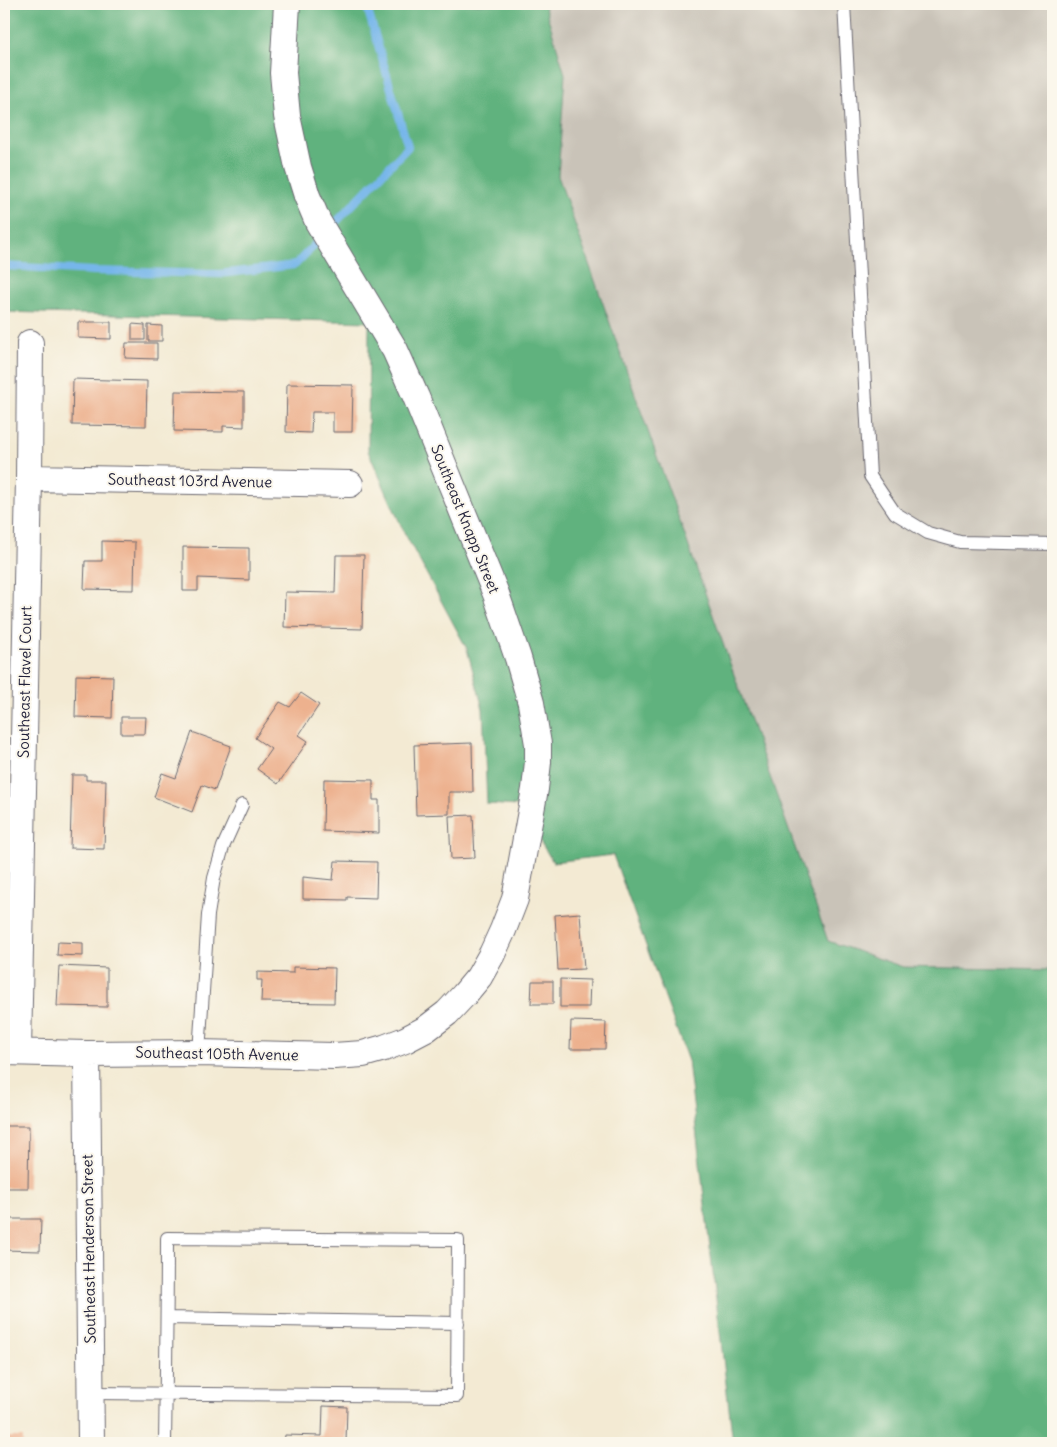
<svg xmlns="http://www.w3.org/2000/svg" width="1057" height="1447" viewBox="0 0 1057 1447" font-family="Delius,sans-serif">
<rect width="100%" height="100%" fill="#fbf7ec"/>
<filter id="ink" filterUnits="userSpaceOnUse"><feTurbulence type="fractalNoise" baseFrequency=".02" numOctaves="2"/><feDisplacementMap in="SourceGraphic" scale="10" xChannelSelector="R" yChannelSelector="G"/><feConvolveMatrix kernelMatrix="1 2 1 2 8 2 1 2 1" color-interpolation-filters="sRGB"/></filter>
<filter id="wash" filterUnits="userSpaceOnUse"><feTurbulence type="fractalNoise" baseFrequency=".0096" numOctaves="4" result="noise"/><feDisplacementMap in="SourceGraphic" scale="20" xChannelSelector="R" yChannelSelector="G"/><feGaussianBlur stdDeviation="1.12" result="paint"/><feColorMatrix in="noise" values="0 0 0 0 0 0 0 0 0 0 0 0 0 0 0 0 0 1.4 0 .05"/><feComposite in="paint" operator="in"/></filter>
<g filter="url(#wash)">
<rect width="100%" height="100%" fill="#f3ead3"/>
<path fill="#c9c3b8" d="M544,4h509v966l-150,-3 -75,-26 -270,-765 7,-102z"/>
<path fill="#61b27e" stroke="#426a5c" d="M4,4h540l21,70 -7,102 270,765 75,26 150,3v473h-320l-45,-382 -75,-206 -60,7 -35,-56 -31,-2 -4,-95 -16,-60 -63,-117 -36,-81 1,-129 -365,-10z"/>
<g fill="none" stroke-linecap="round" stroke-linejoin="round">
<path stroke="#76b6ea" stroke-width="8" d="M4,266l90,5 125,3 76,-9 113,-118 -42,-143"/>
</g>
<g id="blocks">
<path fill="#edb18e" d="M78,322h33v17l-33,-1z
M132,324l13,1v15h-13z
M148,325l14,1v15h-14z
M126,343h31v16l-32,-1z
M73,379l74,2 -1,45 -74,-1z
M287,384l66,1 -1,47h-19v-20h-21l-1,21 -25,-1z
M175,391l69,1v35l-21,-1v6l-49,-1z
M102,541l33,1 -1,48 -50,-1 1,-28h17z
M183,547l66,1v32l-51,-2v13h-15z
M336,555h28l-2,74 -78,-2 1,-35 50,1z
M76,675l37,1 -1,42 -37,-1z
M301,693l18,12 -20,30 9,6 -30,43 -21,-15 14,-20 -16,-11 25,-36 10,5z
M121,717h25l-1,17h-24z
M192,732l39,14 -16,44 -13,-5 -10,27 -38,-15 8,-24 14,5z
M472,743l1,49h-24v22l-33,1 -2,-70z
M72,775h14v5h20l-2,69 -34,-1z
M324,779l49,1v20h6v33l-56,-2z
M473,815l2,43 -24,1 -2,-43z
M335,861l42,1 -1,36 -29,-1v3l-44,-1v-22l30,3z
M580,913l4,56 -26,1 -3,-55z
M58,942l25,1v13l-26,-1z
M59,966l48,2v39l-50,-1z
M293,967l42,1 -1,35 -73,-1 1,-22h-5v-8l36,1z
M560,979l30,1 -1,27h-29z
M532,981h21v23h-22z
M571,1021l35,1 -1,27h-35z
M4,1126h25l-1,62h-24z
M4,1219h37l-1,32 -36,-1z
M323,1406l24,1 -1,36h-62l1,-8 37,1z
M4,1437h19v6h-19z
M400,1440h26l9,3h-44z"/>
</g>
</g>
<g filter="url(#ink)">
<use href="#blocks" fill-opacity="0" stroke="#6b6870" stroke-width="1"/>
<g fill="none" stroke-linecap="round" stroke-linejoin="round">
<defs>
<path id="lane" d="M844,4l26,472 25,37 33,20 32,9 93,2
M199,1053l9,-138 6,-37 9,-31 19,-42
M167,1318l291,5
M91,1393l366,3 1,-156 -291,-2c0,68 -1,137 -2,205"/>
<path id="street" d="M29,478l321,6
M4,1052l83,2 112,-1 135,3 29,-2 21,-6 21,-8 21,-11 21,-16 17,-18 15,-18 13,-23 11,-24 12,-31 20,-110 3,-27v-18l-7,-41 -13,-45 -22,-64 -80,-197 -21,-47 -77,-128 -11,-26 -9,-29 -11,-51 -4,-43 4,-69
M18,1052l11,-574 1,-135
M87,1054l4,389"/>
</defs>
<use href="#lane" stroke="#6b6870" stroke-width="14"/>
<use href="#street" stroke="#6b6870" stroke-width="28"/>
<use href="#lane" stroke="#fff" stroke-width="12"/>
<use href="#street" stroke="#fff" stroke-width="26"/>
</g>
</g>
<g text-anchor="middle" stroke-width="4" stroke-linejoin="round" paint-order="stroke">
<g font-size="15" fill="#22223b" stroke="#fbf7ec">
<text transform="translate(190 481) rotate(1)" y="5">Southeast 103rd Avenue</text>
<text transform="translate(465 519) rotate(68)" y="5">Southeast Knapp Street</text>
<text transform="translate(25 682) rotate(-89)" y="5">Southeast Flavel Court</text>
<text transform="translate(217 1054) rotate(1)" y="5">Southeast 105th Avenue</text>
<text transform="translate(89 1249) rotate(-91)" y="5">Southeast Henderson Street</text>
</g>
</g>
<rect width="1057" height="1447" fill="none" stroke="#fbf7ec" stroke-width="20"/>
</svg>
